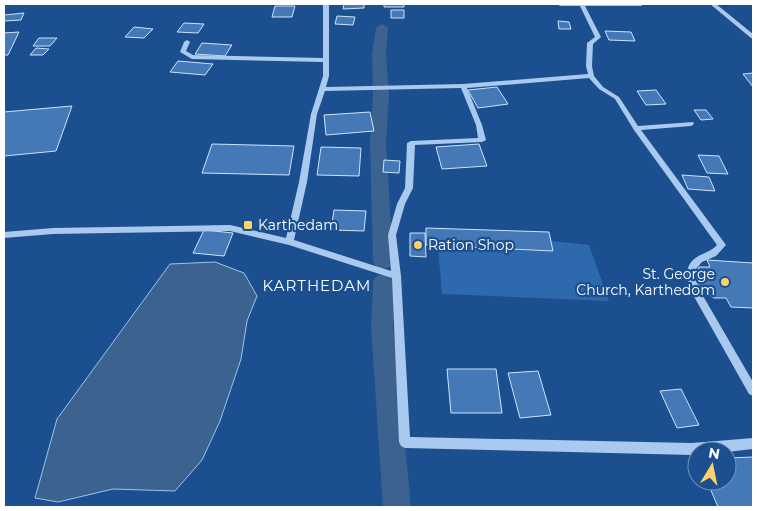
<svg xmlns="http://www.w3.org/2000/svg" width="757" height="511" viewBox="0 0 757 511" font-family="Montserrat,sans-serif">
<rect width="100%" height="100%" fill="#1b4f8f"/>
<path fill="#2e69ad" d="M551,241l38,4 20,56 -167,-7 -4,-47 114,4z"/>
<path fill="#3c6290" stroke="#9cc4f0" d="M215,262l29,11 13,23 -10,25 -6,38 -21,62 -18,39 -27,31 -62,-2 -55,13 -23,-4 22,-79 113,-155z"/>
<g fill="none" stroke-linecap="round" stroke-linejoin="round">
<path fill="#3c6290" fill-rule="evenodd" d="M382,24l6,4 -2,26 3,42 -3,46 7,119 -3,6 -7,2 -7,-2 -3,-6 -3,-119 3,-46 -1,-42 4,-26z
M383,274l7,2 3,6v44l18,181h-28l-12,-181 2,-44 3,-6z"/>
</g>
<path fill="#4478b7" stroke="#cfe3fa" d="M344,4h20v4l-21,1z
M384,4h20v3h-20z
M275,6h20l-3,11h-20z
M391,10h13v8h-13z
M24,13l-3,7 -17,1v-6z
M337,16l18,1 -2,8 -18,-1z
M558,21l11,1 2,7h-12z
M184,23l20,1 -6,9 -21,-1z
M134,27l19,2 -9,9 -19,-1z
M605,31l26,1 4,9 -26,-1z
M19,32l-11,23h-4v-22z
M39,38h18l-7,8h-17z
M202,43l30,2 -7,11 -30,-2z
M36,48l13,1 -6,6h-13z
M178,61l35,3 -8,11 -35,-3z
M753,73v14l-10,-13z
M497,87l11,17 -30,4 -10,-18z
M656,90l10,14 -20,1 -9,-14z
M72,106l-16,45 -52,5v-44z
M694,110h12l7,9 -12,1z
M370,112l4,19 -48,4 -2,-20z
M212,144l82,2 -5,29 -87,-2z
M479,144l8,22 -45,3 -6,-22z
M321,147l40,1 -2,28 -42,-1z
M698,155l21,1 9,18 -21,-1z
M384,160l16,1 -1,12 -16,-1z
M682,175l27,2 6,14 -27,-2z
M334,210l32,1 -2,20 -33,-1z
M426,228l123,4 4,19 -127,-6z
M204,230l29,3 -9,23 -31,-3z
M410,233h15l1,24 -16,-1z
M707,260l46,3v45l-22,-1 -5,-9h-12l-17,-11 -2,-11 4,-9h11z
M447,369h49l6,44h-51z
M538,371l13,44 -31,3 -12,-45z
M681,389l18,36 -22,3 -17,-37z
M753,457v50h-35l-11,-26h20v-23z"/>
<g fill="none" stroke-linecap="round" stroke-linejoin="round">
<path fill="#a9c9ee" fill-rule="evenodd" d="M323,4h6v72l-3,11 137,-3 125,-10 -2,-8 1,-23 8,-6 -15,-31h-20l-3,-2h87l-3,2h-56l16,31 -8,7 -1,22 2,10 9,11 16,10 19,29 55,-4 1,2 -3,2 -50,4 85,115 -10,11 -14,6 -6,7 -1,6 4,14 54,93v14l-4,-2 -57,-101c-6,-13 -9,-27 5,-36 8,-5 13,-5 20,-12l-83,-115 -19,-31 -16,-10 -10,-11 -122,10 15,37 4,15 -4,2 -67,3 -2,43 -8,16 -9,31 5,41 9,161 282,6 61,-5v11l-26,3 -30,-1v3l-5,1 -287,-7 -4,-2 -2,-4 -7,-164 -103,-33 -59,-14 -177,3 -49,4v-6l49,-4 177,-3 56,13 13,-56 12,-68 12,-38v-14l-131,-3 -12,-7 4,-10 3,-2 3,2 -4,9 7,4 130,3zM461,88l15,37 2,13 -67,3 -4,2 -2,45 -8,16 -9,31 3,36 -97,-31 13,-58 10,-68 8,-23z
M710,4h6l37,30v5l-2,-1z"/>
</g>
<g fill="#ffd166" stroke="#1b4f8f" stroke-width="2">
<rect x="243" y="220" width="10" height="10" rx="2.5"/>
<circle cx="418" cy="245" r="5"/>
<circle cx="725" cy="282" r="5"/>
</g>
<g text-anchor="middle" stroke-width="4.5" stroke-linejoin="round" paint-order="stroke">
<g font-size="14" fill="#fff" stroke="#1b4f8f" text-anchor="start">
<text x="258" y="230">Karthedam</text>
<text x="428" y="250">Ration Shop</text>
<text x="715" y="279" text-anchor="end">St. George<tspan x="715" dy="16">Church, Karthedom</tspan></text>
</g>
<g font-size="15" letter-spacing="1" fill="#fff" stroke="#1b4f8f">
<text x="317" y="291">KARTHEDAM</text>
</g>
</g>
<rect width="757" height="511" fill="none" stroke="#ffffff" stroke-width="10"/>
<g transform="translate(712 466) rotate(10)"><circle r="24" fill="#1b4f8f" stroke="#7695bc"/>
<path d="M0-4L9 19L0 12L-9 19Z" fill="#ffd166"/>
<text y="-8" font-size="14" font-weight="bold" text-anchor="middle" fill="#ffffff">N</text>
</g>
</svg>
